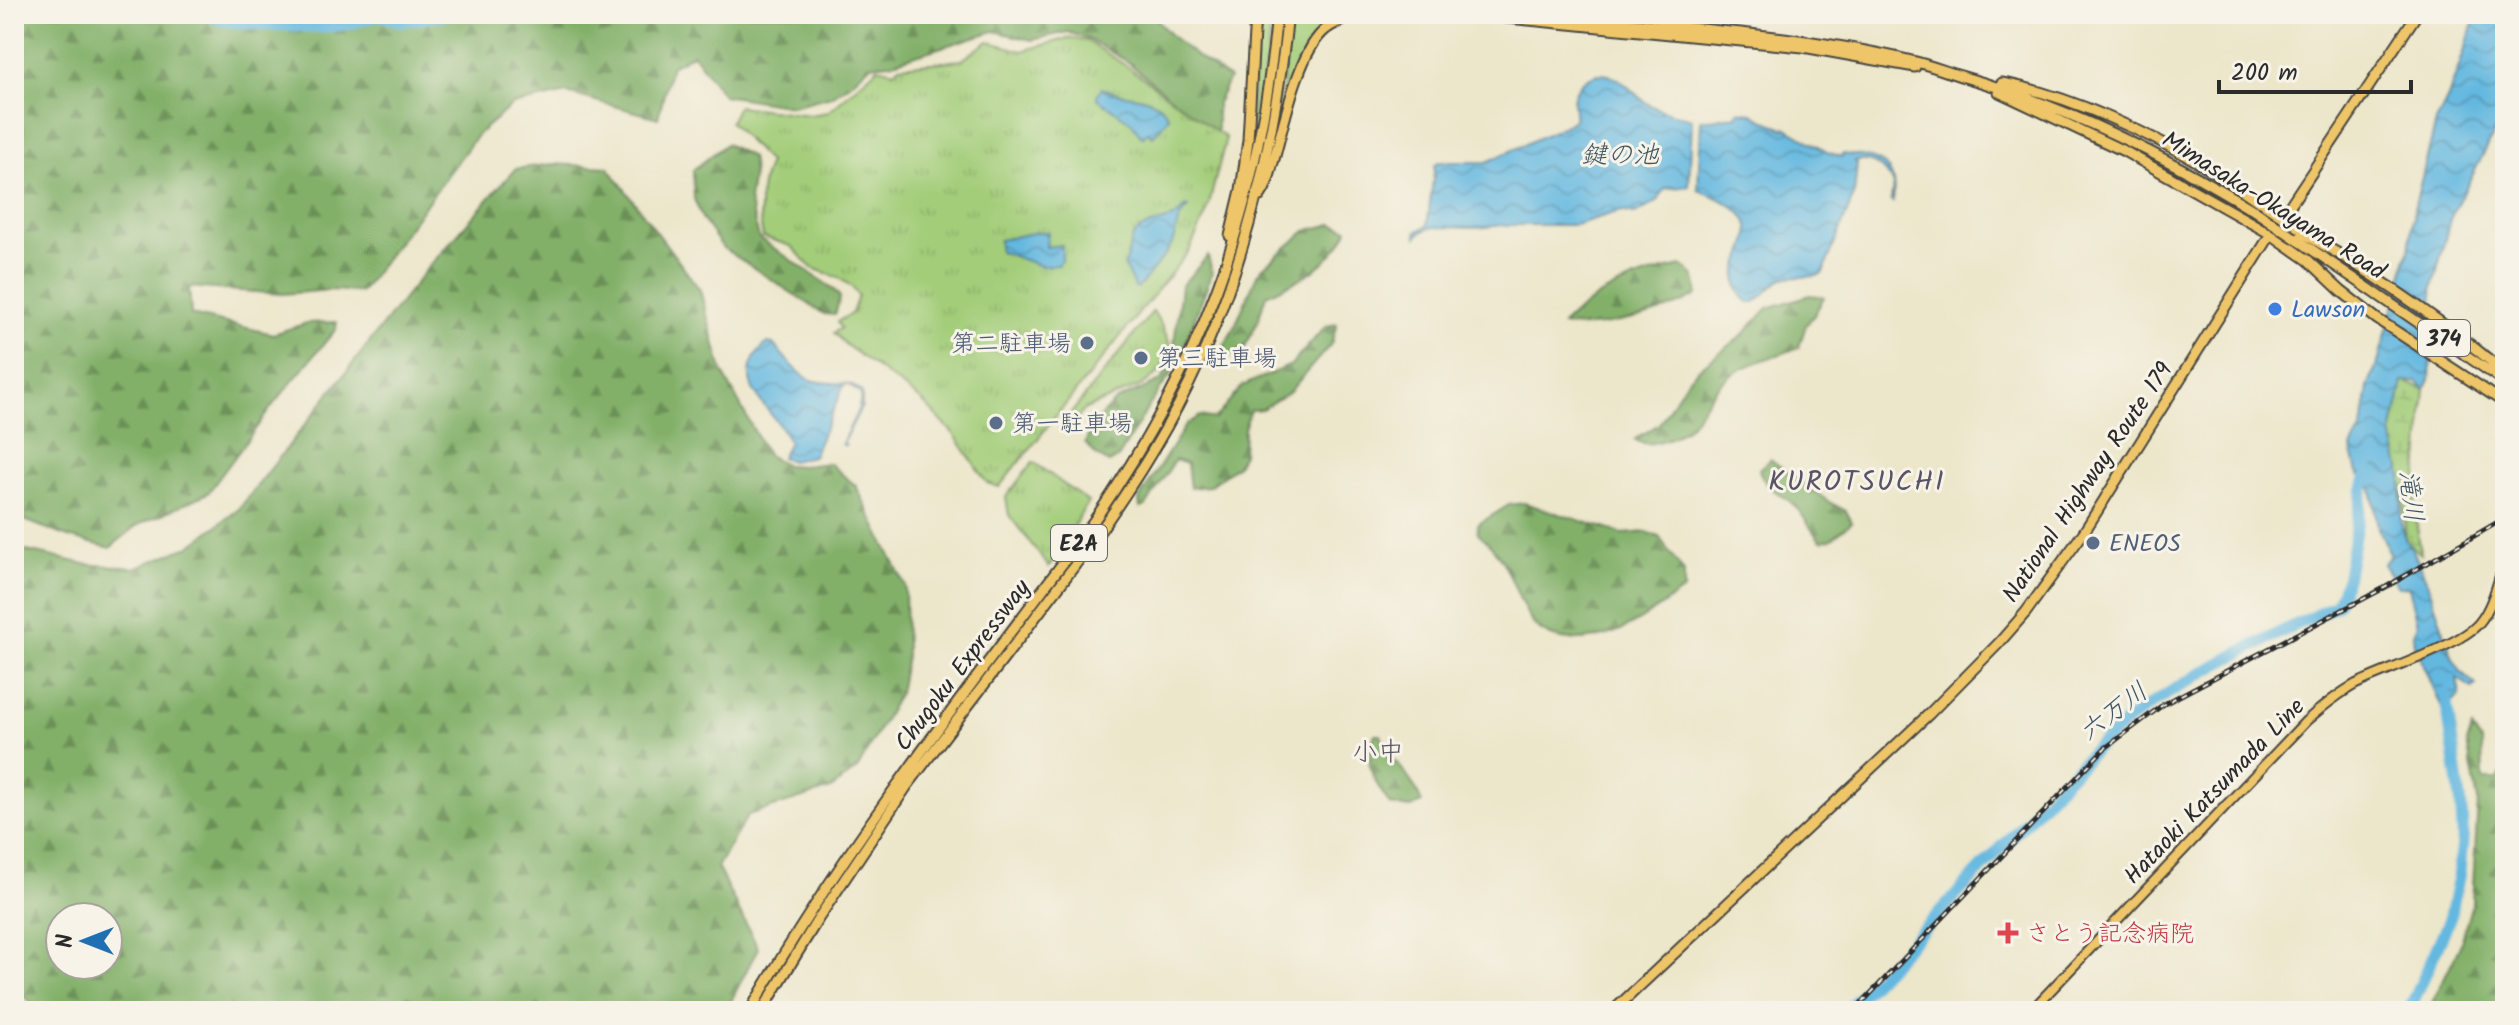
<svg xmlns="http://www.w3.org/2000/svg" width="2519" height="1025" viewBox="0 0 2519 1025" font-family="Kalam,'Klee One',sans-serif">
<defs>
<pattern id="forest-firs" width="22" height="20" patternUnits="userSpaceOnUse" patternTransform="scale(2)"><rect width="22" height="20" fill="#82b069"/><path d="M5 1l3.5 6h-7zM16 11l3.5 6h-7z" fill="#6b8f57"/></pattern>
<pattern id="wetland-marsh" width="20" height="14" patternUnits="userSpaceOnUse" patternTransform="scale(2)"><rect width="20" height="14" fill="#a3cd79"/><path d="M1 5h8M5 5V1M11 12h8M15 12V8" fill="none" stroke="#8cb069"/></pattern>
<pattern id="park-tufts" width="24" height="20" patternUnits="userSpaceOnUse" patternTransform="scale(2)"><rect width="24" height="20" fill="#a3cd79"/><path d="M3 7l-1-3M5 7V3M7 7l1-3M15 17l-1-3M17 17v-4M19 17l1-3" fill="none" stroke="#8cb069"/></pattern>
<pattern id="water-waves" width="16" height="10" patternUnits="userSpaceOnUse" patternTransform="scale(2)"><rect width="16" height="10" fill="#64b8e0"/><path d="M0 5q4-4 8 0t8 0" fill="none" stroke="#5396b6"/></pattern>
</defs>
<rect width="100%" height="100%" fill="#f7f3e8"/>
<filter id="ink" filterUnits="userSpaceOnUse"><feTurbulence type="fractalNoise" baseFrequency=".0125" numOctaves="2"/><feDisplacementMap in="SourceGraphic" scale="16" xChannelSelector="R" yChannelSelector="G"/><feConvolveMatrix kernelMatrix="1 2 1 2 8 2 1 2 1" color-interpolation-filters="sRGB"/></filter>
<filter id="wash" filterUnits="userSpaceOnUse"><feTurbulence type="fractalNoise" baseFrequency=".006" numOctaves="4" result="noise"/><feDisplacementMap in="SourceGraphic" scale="32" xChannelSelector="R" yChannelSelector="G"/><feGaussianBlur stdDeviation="1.8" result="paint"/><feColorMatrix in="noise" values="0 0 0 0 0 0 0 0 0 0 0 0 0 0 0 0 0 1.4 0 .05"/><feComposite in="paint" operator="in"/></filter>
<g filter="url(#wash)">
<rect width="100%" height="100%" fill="#ece6ca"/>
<path fill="#a3cd79" stroke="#677c52" stroke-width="2" d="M1258,14h15l-17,119 -8,29z
M1292,14h55l-24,13 -17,19 -31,92z"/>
<path fill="url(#forest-firs)" stroke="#566e4a" stroke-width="2" fill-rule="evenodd" d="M14,14h1140c13,25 52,48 75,65l-12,24v33l-89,-74 -40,-23 -20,-7 -36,8 -38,-9 -104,32 -20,2 -20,19 -19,12 -39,10 -69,-11 -30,-41 -22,12 -13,52 -91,-25 -55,12 -34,29 -117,158 -30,-2 -49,4 -93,-7 2,28 82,19 34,-11 30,-1 -1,7 -60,72 -68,92 -72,33 -26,22 -42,-11 -54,-21z
M726,144l25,13 2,16 -4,27 10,38 73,50 8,9 -5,18 -11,-1 -101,-66 -20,-28 -9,-21 -1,-29z
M553,164l55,3 92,123 22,81 45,84 19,10 16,1 27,-3 27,23 49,99 1,71 -7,37 -41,75 -27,21 -83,26 -31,52 41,81 -32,63h-290l-29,-15 -22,15h-344l-27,-23v-440l71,16 50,4 55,-22 49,-37 187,-239 89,-101zM60,917h48v48h-48z
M1332,224l16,5c-15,36 -48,51 -82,66l-8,26 -14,28 -28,12 19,-35 22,-51 5,-7 44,-37z
M1208,256l4,17 -35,92 -28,41 -31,52 -9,5 -13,-8 -11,-12 10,-21 20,-21 46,-20 11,-19 9,-76z
M1682,266c13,8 16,15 15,29 -29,18 -100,37 -135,30 31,-32 77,-51 120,-59z
M1810,295l14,2 -9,17 -9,11 -7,22c-23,10 -47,14 -69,29 -29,19 -28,53 -66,64 -12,4 -18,5 -30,0l25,-16 29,-45 15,-14 39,-29 26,-28z
M1337,324l-6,20 -41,47 -28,18 -12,1 -6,19 -1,25 -6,11 -28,21 -19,2 -3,-24 -12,-4 -29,46 -6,2 -1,-9 47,-74 14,-9 15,3 27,-33 49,-21 35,-39z
M1770,459l59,43 17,9 6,11 -21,17 -10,2c-11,-11 -16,-25 -27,-36 -14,-13 -30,-16 -35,-36z
M1524,503l99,31 24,-2 12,5 25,35v18c-20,13 -45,33 -68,42 -29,11 -71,15 -88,-16 -17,-32 -20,-58 -50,-83l-1,-8 32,-20z
M2472,728l10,15 1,37h14l8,-12v243h-77l32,-65 12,-43 6,-102 -11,-58z
M1375,734h6l7,22 11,9 17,24 6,14 -11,5 -21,-3c-18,-29 -27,-38 -15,-71z"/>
<path fill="url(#wetland-marsh)" stroke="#677c52" stroke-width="2" d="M2403,381l22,8 -10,122 6,43 -15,-13 -3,-46 -11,-61z"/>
<path fill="url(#park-tufts)" stroke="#677c52" stroke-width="2" d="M1069,38l18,3 44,28 95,69 -19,74 -18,39 -190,236 -12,-4 -33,-49 -33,-34 -75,-55 -12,-12 7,-5 -4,-6 15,-9 6,-17 -6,-9 -13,-9 -27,-10 -21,-22 -28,-9c-5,-25 -5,-50 6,-74l-39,-41 8,-16 72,9 18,-3 50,-45 16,4 6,-5 62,-6 26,-19 34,10z
M1153,311l11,19 7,17 -11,25 -18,13 -57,24 -11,13 -6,-5z
M1033,462l55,40 -39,65 -40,-52 -3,-18z"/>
<path fill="url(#water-waves)" stroke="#487286" stroke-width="2" d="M2477,14h28v98l-55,107 -17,68 -3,93 -5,9 -8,-8 -14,1 -11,52 10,42 -1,46 5,19 7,9 14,31 26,78 9,14 14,12 -4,3 -15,-10 3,18 -17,14 -28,-65 -1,-12 4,-9 -9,-37h-11l-15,-23 8,-9 -13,-27 -6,-39 -15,-16 -6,-25 11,-19 6,-42 10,-24 31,-113 5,-41 22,-87 12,-24z
M1599,74c23,0 31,18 49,30 13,8 30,11 44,15l-3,67 -24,3 -8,13 -22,12 -15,-3 -45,14h-71l-27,3 -45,-1 -12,6 -3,4 -1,-5 11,-6 8,-61 3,-3h49l77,-36 10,-6c1,-7 -1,-12 -1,-19 2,-15 13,-24 26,-27z
M1102,88c23,12 54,3 67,29l-16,19 -5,-4 -6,5 -11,-15 -34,-24v-3z
M1738,111l13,2 32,16 2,-2 42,25 15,5 1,-3c36,3 55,8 50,48l-2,-1 2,-17c-10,-17 -18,-25 -38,-23l2,3 -3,31 -31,78 -6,3 -35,2 -28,25h-5c-46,-39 55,-77 -51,-113l3,-70 36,-4z
M1187,206l2,2c-16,12 -9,22 -19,39 -8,14 -21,27 -32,41h-3l-11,-22 9,-29 7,-8 35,-12z
M1037,232h11l-2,15 16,-2v16l-3,1v3l-18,1 -42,-15v-11z
M768,343l5,1c10,11 23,28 36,35 21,9 36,-3 53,14v13l-19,36 3,4 -4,-2c6,-17 19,-32 19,-50l-13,-10 -4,1 -31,71 -22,5 -10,-4 8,-15c-11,-31 -54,-50 -34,-85 4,-6 7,-10 13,-14z"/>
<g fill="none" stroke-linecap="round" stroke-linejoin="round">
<path stroke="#64b8e0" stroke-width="12" d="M184,14l22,1 16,5 21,3 78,4 27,-3 31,-9 22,6 47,-7
M1846,1011l248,-261c17,-15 34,-31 53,-43 59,-40 126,-71 190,-102l10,-28 16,-87 6,-20
M2409,1011l41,-93 9,-43 4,-38 -2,-35 -16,-109"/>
</g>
</g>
<g filter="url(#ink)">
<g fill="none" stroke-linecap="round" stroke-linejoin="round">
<defs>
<path id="major" d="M2031,1011l275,-290c16,-14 32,-27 50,-37 29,-14 105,-39 123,-61 14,-17 19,-42 26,-63"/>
<path id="highway" d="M1467,14l336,33 112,20
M1534,14c124,12 258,18 378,47 18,4 35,11 52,16 104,30 199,78 291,134
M2002,83c67,12 149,51 208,86 31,19 60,41 90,62 17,11 35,20 52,31 53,34 105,70 153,111
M1999,92l125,59 147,83 37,26 33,31 36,28 128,84
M1260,196c9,-12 10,-25 15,-40 9,-33 24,-106 51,-127 14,-10 30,-13 47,-15
M1230,236l11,-46 7,-50 7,-126
M2295,238l210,144
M750,1011c96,-167 215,-318 331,-472 119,-165 177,-323 196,-525
M762,1011l56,-92 89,-133 184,-242c27,-38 53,-77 76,-118 71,-126 106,-269 121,-412
M1613,1011l316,-297 70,-71 27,-31 58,-80 187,-298 146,-220"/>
</defs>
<use href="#major" stroke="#484743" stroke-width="12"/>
<use href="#highway" stroke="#484743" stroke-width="13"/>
<use href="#major" stroke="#eec569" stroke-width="8"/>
<use href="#highway" stroke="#eec569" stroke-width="9"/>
<defs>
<path id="rail" d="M1854,1011l250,-262 60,-45 222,-117 119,-69"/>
</defs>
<use href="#rail" stroke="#2b2b2b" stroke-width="5"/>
<use href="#rail" stroke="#f7f3e8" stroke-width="2" stroke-dasharray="6" stroke-linecap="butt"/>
<defs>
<path id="highway-bridge" d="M2255,211l40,27"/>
</defs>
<use href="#highway-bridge" stroke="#484743" stroke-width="13" stroke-linecap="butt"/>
<use href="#highway-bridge" stroke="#eec569" stroke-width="9"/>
</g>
</g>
<circle fill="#3f7fe0" stroke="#f7f3e8" stroke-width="3" cx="2275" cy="309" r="8"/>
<g fill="#5c6f8a" stroke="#f7f3e8" stroke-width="3">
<circle cx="1087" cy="343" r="8"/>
<circle cx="1141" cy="358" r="8"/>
<circle cx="996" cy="423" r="8"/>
<circle cx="2093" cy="543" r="8"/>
</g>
<path fill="#e0444e" stroke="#f7f3e8" stroke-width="3" d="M2004 921h8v8h8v8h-8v8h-8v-8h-8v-8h8z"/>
<g text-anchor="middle" stroke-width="6" stroke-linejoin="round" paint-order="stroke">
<g fill="#f7f3e8" stroke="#686764" stroke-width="2">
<rect x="2418" y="320" width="52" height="36" rx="6"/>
<rect x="1051" y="525" width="56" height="36" rx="6"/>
</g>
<g font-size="22" font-weight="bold" fill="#2b2b2b">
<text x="2444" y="346">374</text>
<text x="1079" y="551">E2A</text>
</g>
<g font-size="24" fill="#2b2b2b" stroke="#f7f3e8">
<text transform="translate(2274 205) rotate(32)" y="8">Mimasaka-Okayama Road</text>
<text transform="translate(2087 482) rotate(-56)" y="8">National Highway Route 179</text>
<text transform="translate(962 665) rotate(-53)" y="8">Chugoku Expressway</text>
<text transform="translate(2214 791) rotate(-46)" y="8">Hataoki Katsumada Line</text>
</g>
<g font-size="24" fill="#366cbe" stroke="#f7f3e8" text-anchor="start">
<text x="2291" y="317">Lawson</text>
</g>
<g font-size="24" fill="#4e5e75" stroke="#f7f3e8" text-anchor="start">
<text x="1071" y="351" text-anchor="end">第二駐車場</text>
<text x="1157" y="366">第三駐車場</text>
<text x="1012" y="431">第一駐車場</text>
<text x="2109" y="551">ENEOS</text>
</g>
<g font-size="24" fill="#be3a42" stroke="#f7f3e8" text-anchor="start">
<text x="2026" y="941">さとう記念病院</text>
</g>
<g font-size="26" font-style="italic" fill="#3c5561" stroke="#f7f3e8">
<text x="1620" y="163">鍵の池</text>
<text transform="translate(2412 496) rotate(83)" y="9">滝川</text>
<text transform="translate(2113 711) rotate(-37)" y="9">六万川</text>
</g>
<g font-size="26" fill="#595465" stroke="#f7f3e8">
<text x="1378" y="760">小中</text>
</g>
<g font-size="28" letter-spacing="2" fill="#595465" stroke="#f7f3e8">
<text x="1857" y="490">KUROTSUCHI</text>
</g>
</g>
<rect width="2519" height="1025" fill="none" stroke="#f7f3e8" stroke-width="48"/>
<g transform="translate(84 941) rotate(270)"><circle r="38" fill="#f7f3e8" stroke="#a5a39c" stroke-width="2"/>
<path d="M0-6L14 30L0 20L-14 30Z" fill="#1f6fb2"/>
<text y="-12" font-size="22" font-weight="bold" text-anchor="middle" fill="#2b2b2b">N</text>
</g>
<path d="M2219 80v12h192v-12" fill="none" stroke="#2b2b2b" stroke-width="4"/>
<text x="2231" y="80" font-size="24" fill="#2b2b2b" stroke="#f7f3e8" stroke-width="6" paint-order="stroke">200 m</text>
</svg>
